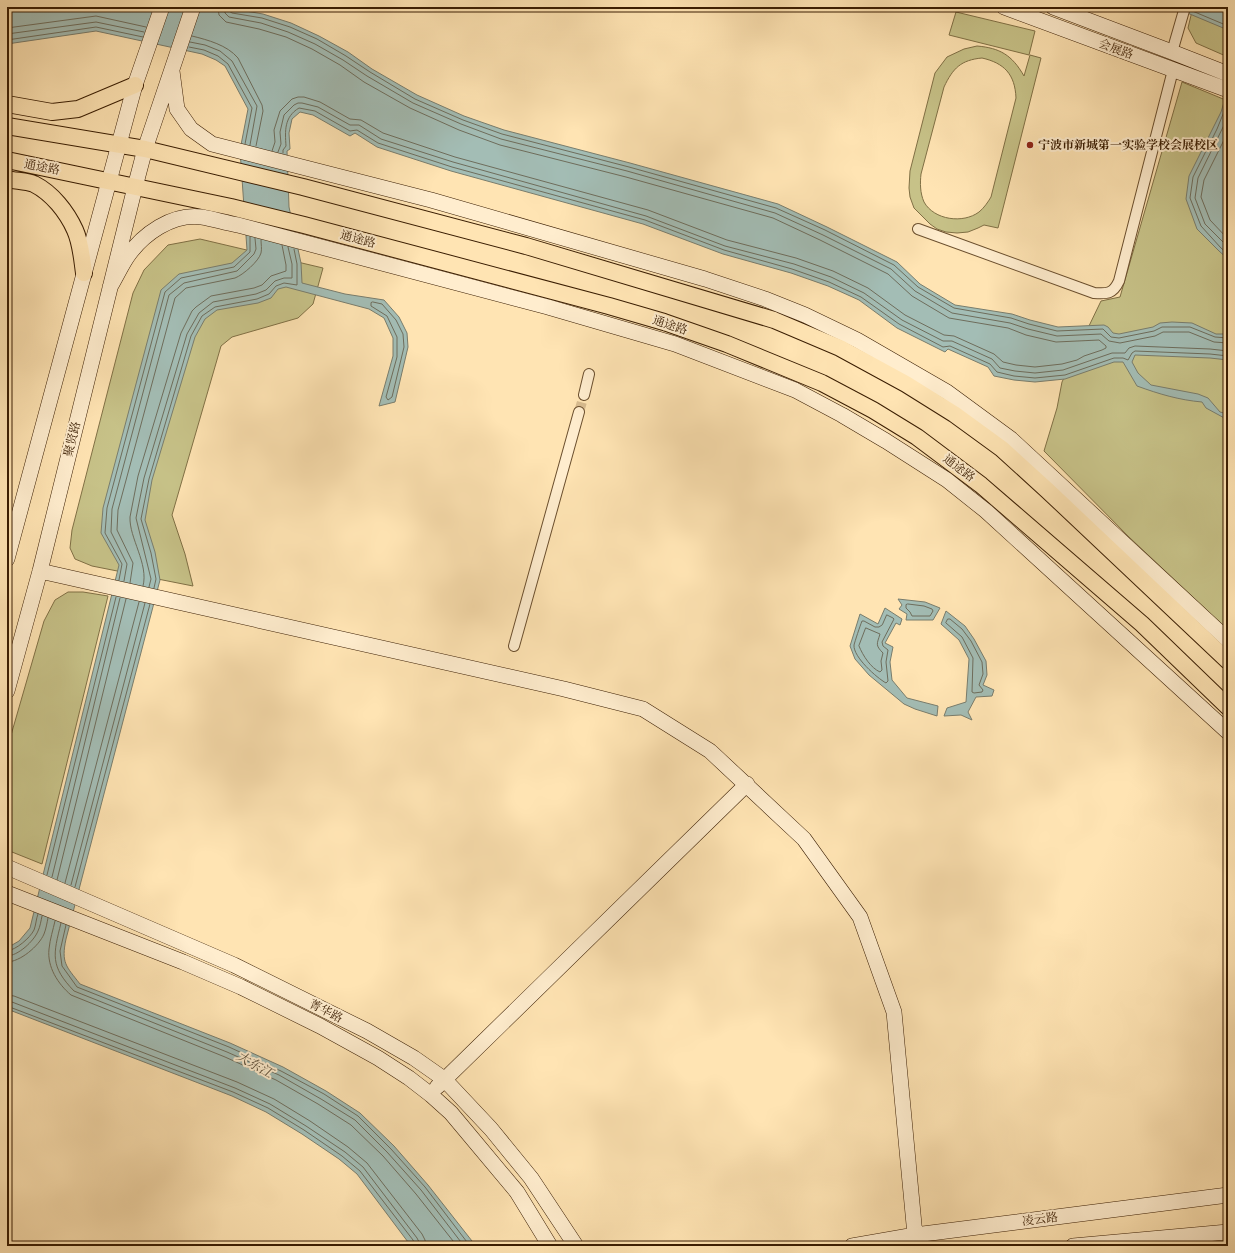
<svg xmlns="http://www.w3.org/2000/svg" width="1235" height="1253" viewBox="0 0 1235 1253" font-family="'IM FELL English','Noto Serif SC',serif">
<rect width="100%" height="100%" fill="#ffe4b3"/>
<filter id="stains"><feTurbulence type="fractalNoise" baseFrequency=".005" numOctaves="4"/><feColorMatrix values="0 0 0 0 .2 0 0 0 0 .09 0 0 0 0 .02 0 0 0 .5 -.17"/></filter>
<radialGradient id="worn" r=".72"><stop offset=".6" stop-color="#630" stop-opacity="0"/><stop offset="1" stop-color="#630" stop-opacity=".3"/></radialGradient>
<path fill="#c7c288" stroke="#807045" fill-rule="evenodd" d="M1193,7h35v50l-32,-14 -8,-15z
M956,12l79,19 -6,24 -80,-20z
M977,46c23,2 35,9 47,30l6,-21 11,3 -43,170 -14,-3 -6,3 -10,4 -11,1 -11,-1 -9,-3 -7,-5 -16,-16 -4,-11 -1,-9 1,-17 25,-98 12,-16 17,-8zM982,58c22,5 33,16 34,40l-25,99c-3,5 -7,11 -12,15 -16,12 -45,8 -55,-10 -4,-9 -4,-19 -3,-28l23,-87c9,-19 17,-27 38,-29z
M1182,82l46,19v529l-99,-93 -85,-86 13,-43 5,-26 39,-81 19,-4z
M200,239l123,29 -10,36 -15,14 -66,19 -11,9 -49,169 13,39 8,32 -101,-20 -17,-7 -5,-11 2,-18 61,-237 11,-23 24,-25z
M68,592h15l25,4 -66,268 -35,-14v-101l37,-128 11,-21z"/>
<path fill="#a3bdb5" stroke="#797d6d" d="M7,7h215l41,7 28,9 28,13 29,16 24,17 45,26 47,21 40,14 126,33 148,41 49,23 70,35 23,22 35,21 57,9 18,6 28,7 46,-2 4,2 5,6 6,1 34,-7 7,-4 12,-1 20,1 24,11h12v26l-18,-2 -75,-3 -3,7 6,11 13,12 47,9 10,4 12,14 8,2v6l-22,-12 -4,-6c-23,-2 -43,-8 -65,-16l-14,-24h-9l-49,17 -30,3 -21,-2 -20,-4 -6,-9 -40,-18 -3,3 -48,-24 -38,-28 -31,-14 -37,-13 -68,-19 -80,-30 -192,-53 -74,-24 -22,-14 -5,3 -37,-21 -13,-3 -8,7 -3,14 1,16 -3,2 2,56 12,56 1,20 43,11 39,6 15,17 8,16 1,14 -13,55 -16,4 14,-50v-18l-9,-20 -15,-9 -83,-22 -8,2 -7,9 -13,5 -41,7 -12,9 -10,18 -43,143 -7,40 10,32 5,28 -94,359c-5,24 0,27 14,45l150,59 53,24 43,24 34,22 34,33 34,39 44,56 2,5h-63l-54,-72 -18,-15 -37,-25 -36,-22 -34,-16 -225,-87v-61l12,-7 11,-13 89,-363 -18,-32 2,-25 58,-218 18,-16 53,-11 15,-13 -7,-100 8,-41 -23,-43 -9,-6 -14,-6 -106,-23 -89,13z
M1173,7h55v23z
M1228,89v170l-9,-8 -22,-22 -11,-30 3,-23 32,-64z
M898,599l27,3 15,6 -7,12h-27l1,-6 -8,-5 3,-4z
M885,608l17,11 -2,6 -4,-2 -11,20 8,4 -3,15 2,18 15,18 31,8 -1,10 -22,-7 -11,-5 -35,-29 -14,-16 -5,-13 10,-32 18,10z
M946,611l19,15 9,13 12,22 1,14 -4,10 11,5 -2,6 -16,1 -8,15 4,8 -11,-5 -17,1 3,-8 19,-6 3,-43 -10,-19 -18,-16z"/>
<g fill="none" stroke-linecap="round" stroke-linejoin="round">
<path stroke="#6e6d5c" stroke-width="1" d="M218,7l1,8 7,7 33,7 27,8 26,12 28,16 24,17 46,26 49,22 41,15 126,32 147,41 47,22 68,34 24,22 37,22 59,10 18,7 30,7 43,-2 7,6v2l-4,2 -18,6 -7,4 -15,4 -27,3 -19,-2 -13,-3 -9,-8 -40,-18 -10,-1 -39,-20 -37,-27 -35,-17 -37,-13 -69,-18 -79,-30 -193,-53 -72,-24 -22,-13 -11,-1 -30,-17 -16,-5h-6l-6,2 -12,12 -6,19 1,12 -3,9
M224,7l1,6 4,4 32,6 27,9 27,12 28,16 24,16 46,27 48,21 40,15 126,32 148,42 48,22 68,34 24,22 37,22 58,10 18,6 29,7 44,-2 8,7 11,2 35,-7 8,-4h26l25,10 14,1
M229,7v4l3,2 30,5 28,9 27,12 29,17 24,16 45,27 48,21 39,14 127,33 147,41 49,22 69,35 24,22 36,21 57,10 18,6 28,7 46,-2 8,8 8,1 35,-7 8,-4h28l25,10 13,1
M1190,10l38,16
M7,28l89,-12 50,11
M7,34l89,-12 48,10
M192,36c16,4 35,9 46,22l24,47 1,6 -7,35
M7,40l89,-13 47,10
M190,42l15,3 15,6 12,10 25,45 -7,39
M189,47l15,3 14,6 10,8 24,44 -7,36
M1228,102l-11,27 -24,48 -3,21 11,28 20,22 7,6
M1228,117l-30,61 -3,20 10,26 23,23
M1228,132l-24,48 -3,17 9,23 18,19
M278,152l3,-8 -1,-12 4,-17 10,-10 4,-2h4l16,4 32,18h9l22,14 72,23 193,54 79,30 69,18 37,13 33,16 38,27 41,21h9l40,18 8,9 15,3 20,2 28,-3 49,-17h13l4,-5 6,-2 75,3 18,2
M283,153v-3l3,-4c-1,-15 -2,-29 13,-38l16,3 35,20 7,-1 21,13 74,24 193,53 79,30 68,19 37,13 32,15 38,27 44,23 7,-1 40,18 7,8 17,4 21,2 30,-3 49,-17h9l5,2 4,-7 3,-2 75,3 18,2
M373,302l9,2 14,16 7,14 1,13 -12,50 -4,3 -2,-3 11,-40v-20l-10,-21 -16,-10v-3z
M119,580l3,-16 -17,-31 2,-25 58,-216 16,-14 53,-11 16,-15v-15
M124,581l3,-17 -16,-32 1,-23 57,-214 15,-12 53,-12 17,-17 2,-5 -1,-11
M130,583l3,-20 -16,-33 1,-20 57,-212 11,-10 49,-10c8,-3 24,-17 26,-25 1,-4 0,-9 0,-13
M143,586c6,-22 -14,-48 -13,-69l8,-41 43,-143 11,-22 4,-4 15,-11 43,-8 8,-3 9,-9 15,-5v-6l-4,-20
M149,587l2,-8 -15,-61 8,-40 43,-144 12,-21 14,-11 43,-8 10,-4 9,-9 9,-3h8v-14l-4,-17
M154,588l2,-9 -5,-26 -10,-34 8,-40 42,-143 11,-20 13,-9 42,-8 12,-5 7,-8 8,-3 13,2v-21l-3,-15
M908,604l16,2 8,3 1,2 -3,5h-18l-2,-4 -4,-4v-3z
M887,615l6,3 1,1 -12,23 1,4 5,4 -2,12 2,19 -2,2c-9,-5 -33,-26 -32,-38 1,-4 6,-19 8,-24h2l11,6h4l3,-2z
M948,619h2l12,10 9,12 11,21 1,12 -4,11 4,5 -1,2 -8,1 -2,-1 1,-34 -11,-21 -16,-14z
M866,628l14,6c-3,10 -5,11 3,19l-2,8 1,9 -2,2c-9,-4 -17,-16 -21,-26z
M47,875l69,-278
M52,877l68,-279
M57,880l69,-281
M65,883l74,-281
M71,885l74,-282
M75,887l75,-283
M55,921c-2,9 -5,18 -6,28 -2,18 9,35 22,46l154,62 51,23 42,24 33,21 32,31 33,38 41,52
M61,923c-8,32 -11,43 13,68l153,61 52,23 42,24 34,21 32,32 34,38 43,56
M66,925l-6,26 2,15 15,21 152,60 52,24 43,23 34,22 33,33 34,38 45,59
M7,951c9,-1 23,-13 27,-21 2,-5 2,-11 4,-16
M7,956c11,0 27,-15 31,-25 2,-4 3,-10 4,-15
M7,962c13,0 32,-16 37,-28 2,-5 3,-11 4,-16
M7,995l7,1 223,86 37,17 36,22 38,26 19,16 55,71 3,6 1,6
M7,1001l5,1 223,86 35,16 36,22 39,26 18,15 54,71 2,4 1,4
M7,1006l226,86 35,16 36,22 38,26 18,15 53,69 2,6"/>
<path stroke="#d8bc90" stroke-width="10" stroke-dasharray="10 5" stroke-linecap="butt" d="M579,412l5,-17"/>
<defs>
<path id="street" d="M1172,52l13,-45
M918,229l176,64c13,1 19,1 25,-12l54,-211
M584,395l5,-21
M514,646l65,-234"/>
<path id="secondary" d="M1004,7l224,83
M1053,7l119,45 56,22
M172,71l5,38 14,20 21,15 219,56 274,79 60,20 40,16 52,25 90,52 64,47 217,201
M110,287c6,-10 11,-21 17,-30 16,-23 45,-44 75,-40 12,2 24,6 36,8l310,82 127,37 120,46 47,25 44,26 61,39 39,31 242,221
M7,559l128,-474 27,-78
M40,571l524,118 79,20 67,42 94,88 56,78 34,95 21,223
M7,691l33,-120 95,-384 10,-38 48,-142
M7,867l227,98 133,66 47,27 30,21 47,50 40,49 45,68
M7,893l176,69 58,25 79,39 58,32 31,20 22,17 20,18 66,79 33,54
M437,1087l310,-303
M852,1246l63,-11 313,-40
M1073,1246l155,-14"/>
<path id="primary" d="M7,104l45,8 26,-3 57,-24
M7,126l138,23 158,38 223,59 248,74 66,28 66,36 48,30 48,35 45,41 181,171
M7,160l224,47 73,18 305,81 55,16 63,22 95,39 51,27 44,27 64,48 161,139 86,83
M7,179c8,2 20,2 27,5 18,9 33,28 41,46 6,13 7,29 9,43"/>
</defs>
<use href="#street" stroke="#6b4f2e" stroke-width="12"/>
<use href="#secondary" stroke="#3a1d02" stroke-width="16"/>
<use href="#primary" stroke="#3a1d02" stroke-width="18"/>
<use href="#street" stroke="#ffedce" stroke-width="10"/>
<use href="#secondary" stroke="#ffedce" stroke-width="15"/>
<use href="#primary" stroke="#ffe4b3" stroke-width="16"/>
</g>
<circle fill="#8f2418" stroke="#ffedce" stroke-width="1.5" cx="1030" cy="145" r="4"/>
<g text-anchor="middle" stroke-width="4" stroke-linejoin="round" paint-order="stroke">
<g font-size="12" fill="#3a1d02" stroke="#ffedce">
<text transform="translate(1116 49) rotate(20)" y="4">会展路</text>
<text transform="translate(42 167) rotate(11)" y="4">通途路</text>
<text transform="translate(358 239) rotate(15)" y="4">通途路</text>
<text transform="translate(670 325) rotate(18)" y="4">通途路</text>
<text transform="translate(72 439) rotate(-76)" y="4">聚贤路</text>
<text transform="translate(959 468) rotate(37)" y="4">通途路</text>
<text transform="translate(326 1011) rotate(27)" y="4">菁华路</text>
<text transform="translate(1040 1219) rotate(-7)" y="4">凌云路</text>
</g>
<g font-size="12" font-weight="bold" fill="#3a1d02" stroke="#ffedce" text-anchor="start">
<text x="1038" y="149">宁波市新城第一实验学校会展校区</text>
</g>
<g font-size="13" font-style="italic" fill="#5a4d38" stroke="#ffedce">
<text transform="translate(255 1064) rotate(30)" y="5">大东江</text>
</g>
</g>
<rect width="1235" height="1253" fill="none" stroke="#ffe4b3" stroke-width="24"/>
<rect x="8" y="8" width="1219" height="1237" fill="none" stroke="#3a1d02" stroke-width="2"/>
<rect x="12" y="12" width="1211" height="1229" fill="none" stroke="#3a1d02"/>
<rect width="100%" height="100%" filter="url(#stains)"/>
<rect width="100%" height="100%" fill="url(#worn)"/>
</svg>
